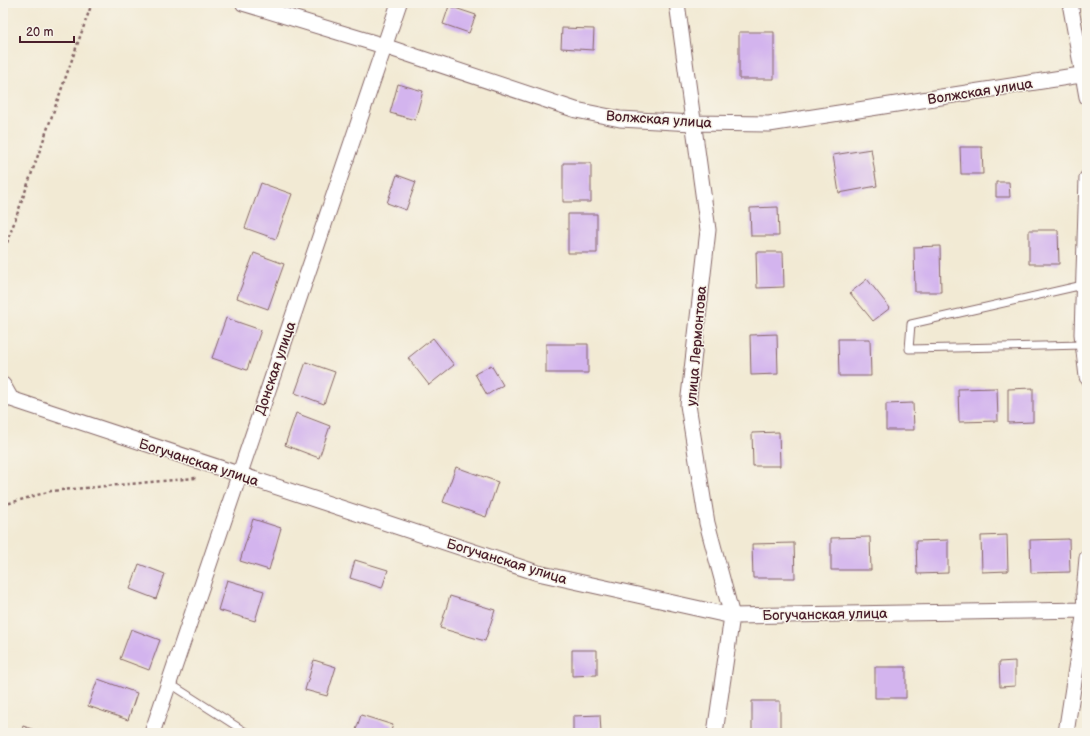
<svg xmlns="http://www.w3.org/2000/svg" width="1090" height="736" viewBox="0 0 1090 736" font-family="'Balsamiq Sans',sans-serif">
<rect width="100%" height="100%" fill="#f7f3e8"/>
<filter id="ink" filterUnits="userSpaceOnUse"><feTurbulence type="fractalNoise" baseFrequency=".025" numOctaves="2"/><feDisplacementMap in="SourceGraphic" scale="8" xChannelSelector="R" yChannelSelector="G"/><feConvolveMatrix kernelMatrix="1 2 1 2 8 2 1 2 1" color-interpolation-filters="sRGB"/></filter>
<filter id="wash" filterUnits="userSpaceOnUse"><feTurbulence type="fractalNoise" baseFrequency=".012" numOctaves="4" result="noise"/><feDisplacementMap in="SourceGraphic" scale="16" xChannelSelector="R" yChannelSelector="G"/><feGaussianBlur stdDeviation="0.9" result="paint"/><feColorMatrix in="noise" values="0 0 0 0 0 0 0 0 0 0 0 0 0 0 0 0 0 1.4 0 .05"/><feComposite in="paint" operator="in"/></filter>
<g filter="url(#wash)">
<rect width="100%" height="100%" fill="#f2ead4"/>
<g id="blocks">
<path fill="#d3b4ee" d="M449,6l27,9 -7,18 -26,-9z
M562,28l32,1 -1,21 -32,-2z
M739,32h35v47h-35z
M398,84l25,7 -8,29 -25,-7z
M960,147h22l1,27h-22z
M871,149l6,37 -38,7 -6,-38z
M563,163h28v39h-28z
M397,175l19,7 -10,28 -19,-7z
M996,182h13l1,15h-14z
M261,183l31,11 -16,45 -31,-11z
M778,207l1,29h-28l-1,-28z
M568,214h29v39h-29z
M1029,230h29l1,34h-30z
M940,246l1,46h-26l-1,-45z
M756,252h27l1,35 -27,1z
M254,253l30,11 -16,45 -31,-11z
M867,279l23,29 -17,13 -23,-28z
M226,318l35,12 -14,40 -35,-12z
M777,334l1,40 -27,1 -1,-40z
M433,338l21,27 -25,20 -21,-27z
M838,339h32l1,37h-32z
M546,344h42v29h-42z
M306,362l29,10 -11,32 -29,-11z
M491,365l12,20 -16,10 -12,-21z
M997,388l1,33 -39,1 -1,-33z
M1033,388v34l-25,1v-34z
M913,403l1,27h-28v-26z
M296,413l34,13 -11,32 -34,-13z
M779,432l1,34h-27l-1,-33z
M456,467l42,15 -12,35 -43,-15z
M253,519l28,9 -12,42 -29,-9z
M1007,535l1,36 -26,1 -1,-36z
M870,537l1,33h-40v-32z
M1069,539l1,33 -39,1 -1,-33z
M948,540v33l-31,1 -1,-33z
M794,543l1,35h-42l-1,-34z
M355,560l33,10 -6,18 -32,-10z
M139,564l26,10 -9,25 -26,-10z
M227,580l37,11 -9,30 -37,-11z
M450,596l45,14 -10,31 -45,-13z
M131,629l29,11 -11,30 -29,-11z
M572,650h25v25l-25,1z
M314,660l22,7 -9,29 -22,-6z
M1015,661v25l-15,1 -1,-25z
M875,667h31v31h-31z
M98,679l39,14 -9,27 -40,-14z
M752,701h28v32h-28z
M361,715l32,10 -3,8h-35z
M600,715l1,18h-28v-17z
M23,726l20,7h-22z"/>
</g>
</g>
<g filter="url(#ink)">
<use href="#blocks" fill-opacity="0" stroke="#856666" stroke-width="1"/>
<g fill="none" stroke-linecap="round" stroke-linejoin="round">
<defs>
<path id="lane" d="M1083,345l-174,4 2,-25 172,-39
M169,683l78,50"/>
<path id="street" d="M243,3l141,43 192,64 44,9 73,4 76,1 318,-50
M677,3l31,227 -20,175 19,118 25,93 -17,117
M1070,3l17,94
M1087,178l-5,156 5,43
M3,385l8,14 527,174 194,43 355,-6
M152,733l247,-730
M1066,733l19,-123 -1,-19 3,-33"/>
</defs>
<use href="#lane" stroke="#856666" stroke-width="9"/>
<use href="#street" stroke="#856666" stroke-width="17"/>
<path stroke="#856666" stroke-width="2.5" stroke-dasharray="3 3" stroke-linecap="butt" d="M3,254l89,-251
M3,505l48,-14 145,-13"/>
<use href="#lane" stroke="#fff" stroke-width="7"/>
<use href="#street" stroke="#fff" stroke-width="15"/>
</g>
</g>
<g text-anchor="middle" stroke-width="3" stroke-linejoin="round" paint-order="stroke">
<g font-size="14" fill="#4a1f2b" stroke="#f7f3e8">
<text transform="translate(980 91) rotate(-9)" y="5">Волжская улица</text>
<text transform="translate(659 119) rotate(4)" y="5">Волжская улица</text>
<text transform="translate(696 346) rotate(-85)" y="5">улица Лермонтова</text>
<text transform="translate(275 368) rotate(-71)" y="5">Донская улица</text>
<text transform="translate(199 462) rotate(18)" y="5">Богучанская улица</text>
<text transform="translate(507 561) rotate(17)" y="5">Богучанская улица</text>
<text transform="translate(825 614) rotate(-1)" y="5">Богучанская улица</text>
</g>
</g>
<rect width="1090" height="736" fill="none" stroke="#f7f3e8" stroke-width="16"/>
<path d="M20 36v6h54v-6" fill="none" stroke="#4a1f2b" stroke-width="2"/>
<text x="26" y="36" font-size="12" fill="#4a1f2b" stroke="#f7f3e8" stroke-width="3" paint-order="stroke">20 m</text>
</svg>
